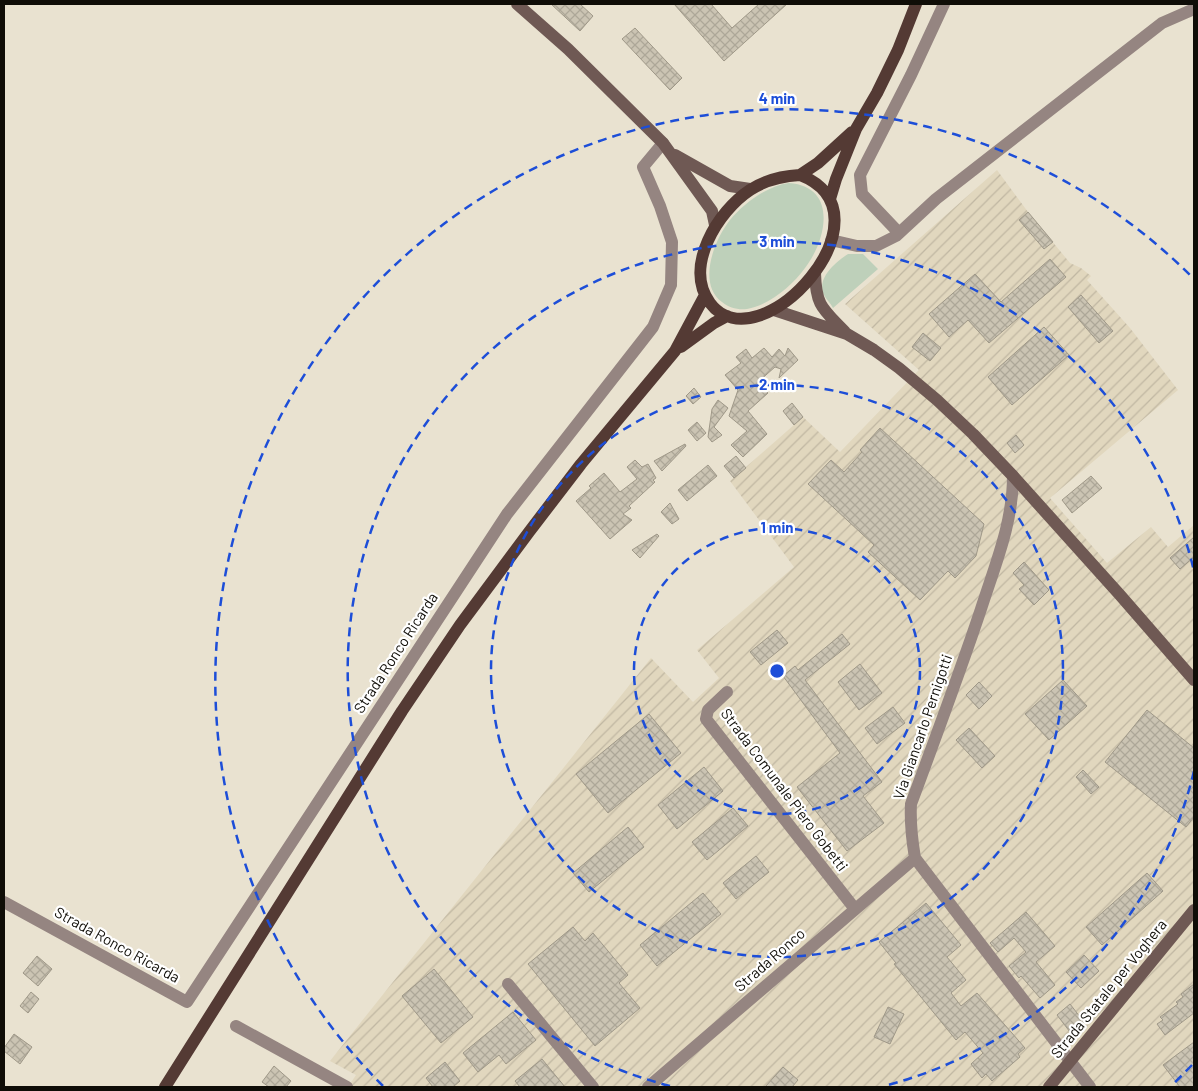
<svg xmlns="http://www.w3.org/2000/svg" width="1198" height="1091" viewBox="0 0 1198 1091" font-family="Barlow,sans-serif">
<defs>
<pattern id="industrial-furrows" width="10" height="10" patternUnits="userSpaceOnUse" patternTransform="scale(1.25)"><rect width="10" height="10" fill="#e1d7be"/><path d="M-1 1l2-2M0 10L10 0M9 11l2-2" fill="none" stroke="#c0b7a2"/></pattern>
<pattern id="building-cross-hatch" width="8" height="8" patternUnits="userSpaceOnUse" patternTransform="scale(1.25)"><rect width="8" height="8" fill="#cbc4b3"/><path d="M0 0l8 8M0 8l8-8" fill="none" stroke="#ada798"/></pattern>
</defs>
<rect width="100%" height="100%" fill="#e9e2d0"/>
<path fill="url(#industrial-furrows)" d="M997,170l31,42 42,51 11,5 10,8 -4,4 43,48 48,62 -128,108 57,65 44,-36 17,20 26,-22v562h-846l8,-12 -26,-14 321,-403 42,44 26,-24 -22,-28 97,-83 -64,-86 73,-64 37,35 79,-82 -74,-66z"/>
<path fill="#bed0ba" d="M789,183c50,4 37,58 16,85 -13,18 -36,37 -58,41 -9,1 -18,-1 -25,-7 -25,-18 -8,-62 8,-82 14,-17 37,-34 59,-37z
M848,254h15l15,15 -45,39c-2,-4 -7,-9 -9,-13 -8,-17 12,-33 24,-41z"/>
<path fill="url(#building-cross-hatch)" stroke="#9f9888" d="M551,4h29l13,12 -13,15z
M674,4h37l21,24 27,-24h28l-63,57z
M635,28l47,50 -12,12 -48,-51z
M1028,212l25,30 -9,7 -25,-29z
M1050,259l16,18 -77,66 -21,-23 -19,17 -20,-23 46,-40 26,28z
M1081,295l32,36 -14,12 -31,-36z
M1044,327l25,28 -57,50 -24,-28z
M923,333l18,15 -11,13 -18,-14z
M764,348l8,9 7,-8 6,7 3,-8 10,12 -19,18 2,-9 -6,-2 -17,15 10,11 -20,18 19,23 -24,23 -12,-12 16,-14 -18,-15 9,-26 -13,-15 16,-12 -5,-6 10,-8 6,9z
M694,388l7,9 -8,7 -7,-8z
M718,400l10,8 -14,19 8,8 -10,7 -4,-5 4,-28z
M792,403l11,14 -9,8 -11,-14z
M697,422l9,11 -9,8 -9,-11z
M880,428l104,96 -8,32 -21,22 -7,-7 -28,29 -52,-48 6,-7 -66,-61 23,-24 13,12 18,-20 -2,-2z
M1016,435l8,10 -9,8 -8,-10z
M685,444l1,2 -24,25 -8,-10z
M736,456l10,12 -12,10 -10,-12z
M635,460l7,7 6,-3 8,14 -3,2 2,2 -26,24 2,2 -8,6 9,6 -22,19 -34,-38 15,-13 -2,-2 15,-13 16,19 17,-13 -10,-12z
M708,465l9,11 -30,25 -9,-11z
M1091,476l11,12 -30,25 -10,-13z
M670,503l9,16 -7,5 -11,-12z
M657,534l2,2 -19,22 -8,-8z
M1194,537v20l-14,12 -10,-11z
M1024,562l25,28 -15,15 -15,-16 5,-4 -11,-12z
M777,630l11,13 -27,22 -11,-13z
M842,634l8,10 -45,36 77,102 -19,14 21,27 -37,28 -50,-64 43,-34 -57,-77 12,-10 3,4z
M860,664l22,29 -23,17 -21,-28z
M1063,680l24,26 -38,34 -24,-26z
M979,682l13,14 -13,13 -13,-14z
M893,707l12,16 -28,21 -12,-16z
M1147,710l47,38v69l-8,10 -81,-65z
M649,714l32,39 -73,60 -32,-39z
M969,728l26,28 -13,12 -26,-28z
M704,767l19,24 -46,38 -19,-24z
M1083,770l16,17 -8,7 -15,-17z
M733,808l15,18 -41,34 -15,-18z
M628,827l16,20 -55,45 -16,-19z
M756,856l13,16 -33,27 -13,-16z
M1147,873l16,18 -61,54 -16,-18z
M703,893l18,21 -64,52 -17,-21z
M926,903l35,42 -14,12 19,23 -15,13 10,13 16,-13 48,55 -7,6 2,3 -28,24 -6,-7 -4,4 -11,-14 12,-11 -18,-21 -9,8 -62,-76 2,-1 -17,-21z
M1026,912l29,34 -19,16 19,23 -15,13 -19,-22 -2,2 -10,-12 17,-14 -12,-14 -16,14 -8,-9z
M573,927l12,14 8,-8 35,42 -9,8 21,25 -45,38 -67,-82z
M1084,955l15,16 -18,17 -15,-16z
M37,956l15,13 -14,17 -15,-13z
M434,969l39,48 -32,26 -39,-47z
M1194,984v29l-29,22 -8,-11 6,-4 -3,-3 18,-13 -2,-2 7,-5 -2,-3z
M31,992l8,7 -11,14 -8,-7z
M1070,1004l14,18 -14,10 -13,-17z
M888,1007l16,7 -14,30 -16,-7z
M513,1012l23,28 -30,24 -7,-9 -21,17 -15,-19z
M14,1034l18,13 -12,17 -16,-13v-3z
M1194,1042v45h-14l-17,-22z
M542,1059l23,28h-45l-5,-6z
M445,1062l15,19 -7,6h-20l-7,-9z
M274,1066l17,15 -5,6h-17l-7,-5z
M783,1067l15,13 -6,7h-27z"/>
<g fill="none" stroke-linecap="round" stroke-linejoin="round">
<path stroke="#958581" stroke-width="12" d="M899,233l-37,-39 -2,-19 51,-100 33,-71
M831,240l26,6h19l20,-10 40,-37 226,-176 32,-14
M1013,476c0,47 -18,89 -32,133 -22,66 -46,130 -70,195 -1,18 1,36 4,54l175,229
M727,692l-19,18 -2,9 149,190
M4,902l183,100 320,-488 146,-187 18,-42 1,-43 -12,-36 -17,-39 20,-24
M508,984l85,103
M236,1026l111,61
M648,1087l267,-229"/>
<path stroke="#6f5954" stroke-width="12" d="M517,4l51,45 95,94 49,68 3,14
M675,155l55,31 20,3
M815,273c1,34 8,36 30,59
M774,310l73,24 27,16 25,18 38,32 36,34 40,42 107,119 74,85
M1049,1087l145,-177"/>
<path stroke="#543a34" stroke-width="12" d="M800,175c99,38 -41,193 -90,128 -27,-36 8,-92 40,-113 15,-10 33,-14 50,-15z
M800,175l18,-12 34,-31
M830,199l6,-20 20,-50 21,-36 21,-43 18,-46
M681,347l33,-24 13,-7
M165,1087l237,-376 58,-86 69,-93 52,-68 94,-113 30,-56"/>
</g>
<g fill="none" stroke="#1d4ed8" stroke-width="2.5" stroke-dasharray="9 6">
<circle cx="777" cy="671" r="143"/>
<circle cx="777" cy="671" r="286"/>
<path d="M1194 771A429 429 0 0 1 884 1086M670 1086A429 429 0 1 1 1194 571"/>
<path d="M1192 1065A572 572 0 0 1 1171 1086M383 1086A572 572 0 1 1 1192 277"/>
</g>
<g text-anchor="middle" stroke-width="4.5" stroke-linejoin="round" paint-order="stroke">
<g font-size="15" fill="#0f0d07" stroke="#fff">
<text transform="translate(396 653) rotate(-57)" y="5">Strada Ronco Ricarda</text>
<text transform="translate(923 727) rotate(-71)" y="5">Via Giancarlo Pernigotti</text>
<text transform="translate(784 790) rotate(53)" y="5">Strada Comunale Piero Gobetti</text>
<text transform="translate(117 945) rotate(29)" y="5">Strada Ronco Ricarda</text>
<text transform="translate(770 960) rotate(-41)" y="5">Strada Ronco</text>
<text transform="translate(1109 989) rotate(-51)" y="5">Strada Statale per Voghera</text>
</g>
</g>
<circle cx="777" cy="671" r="8" fill="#1d4ed8" stroke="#fff" stroke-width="2.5"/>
<g font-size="15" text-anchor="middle" font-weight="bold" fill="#1d4ed8" stroke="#fff" stroke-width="4.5" stroke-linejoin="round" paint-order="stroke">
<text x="777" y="104">4 min</text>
<text x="777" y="247">3 min</text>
<text x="777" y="390">2 min</text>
<text x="777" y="533">1 min</text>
</g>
<rect width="1198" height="1091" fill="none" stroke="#0f0d07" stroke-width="10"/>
</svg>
